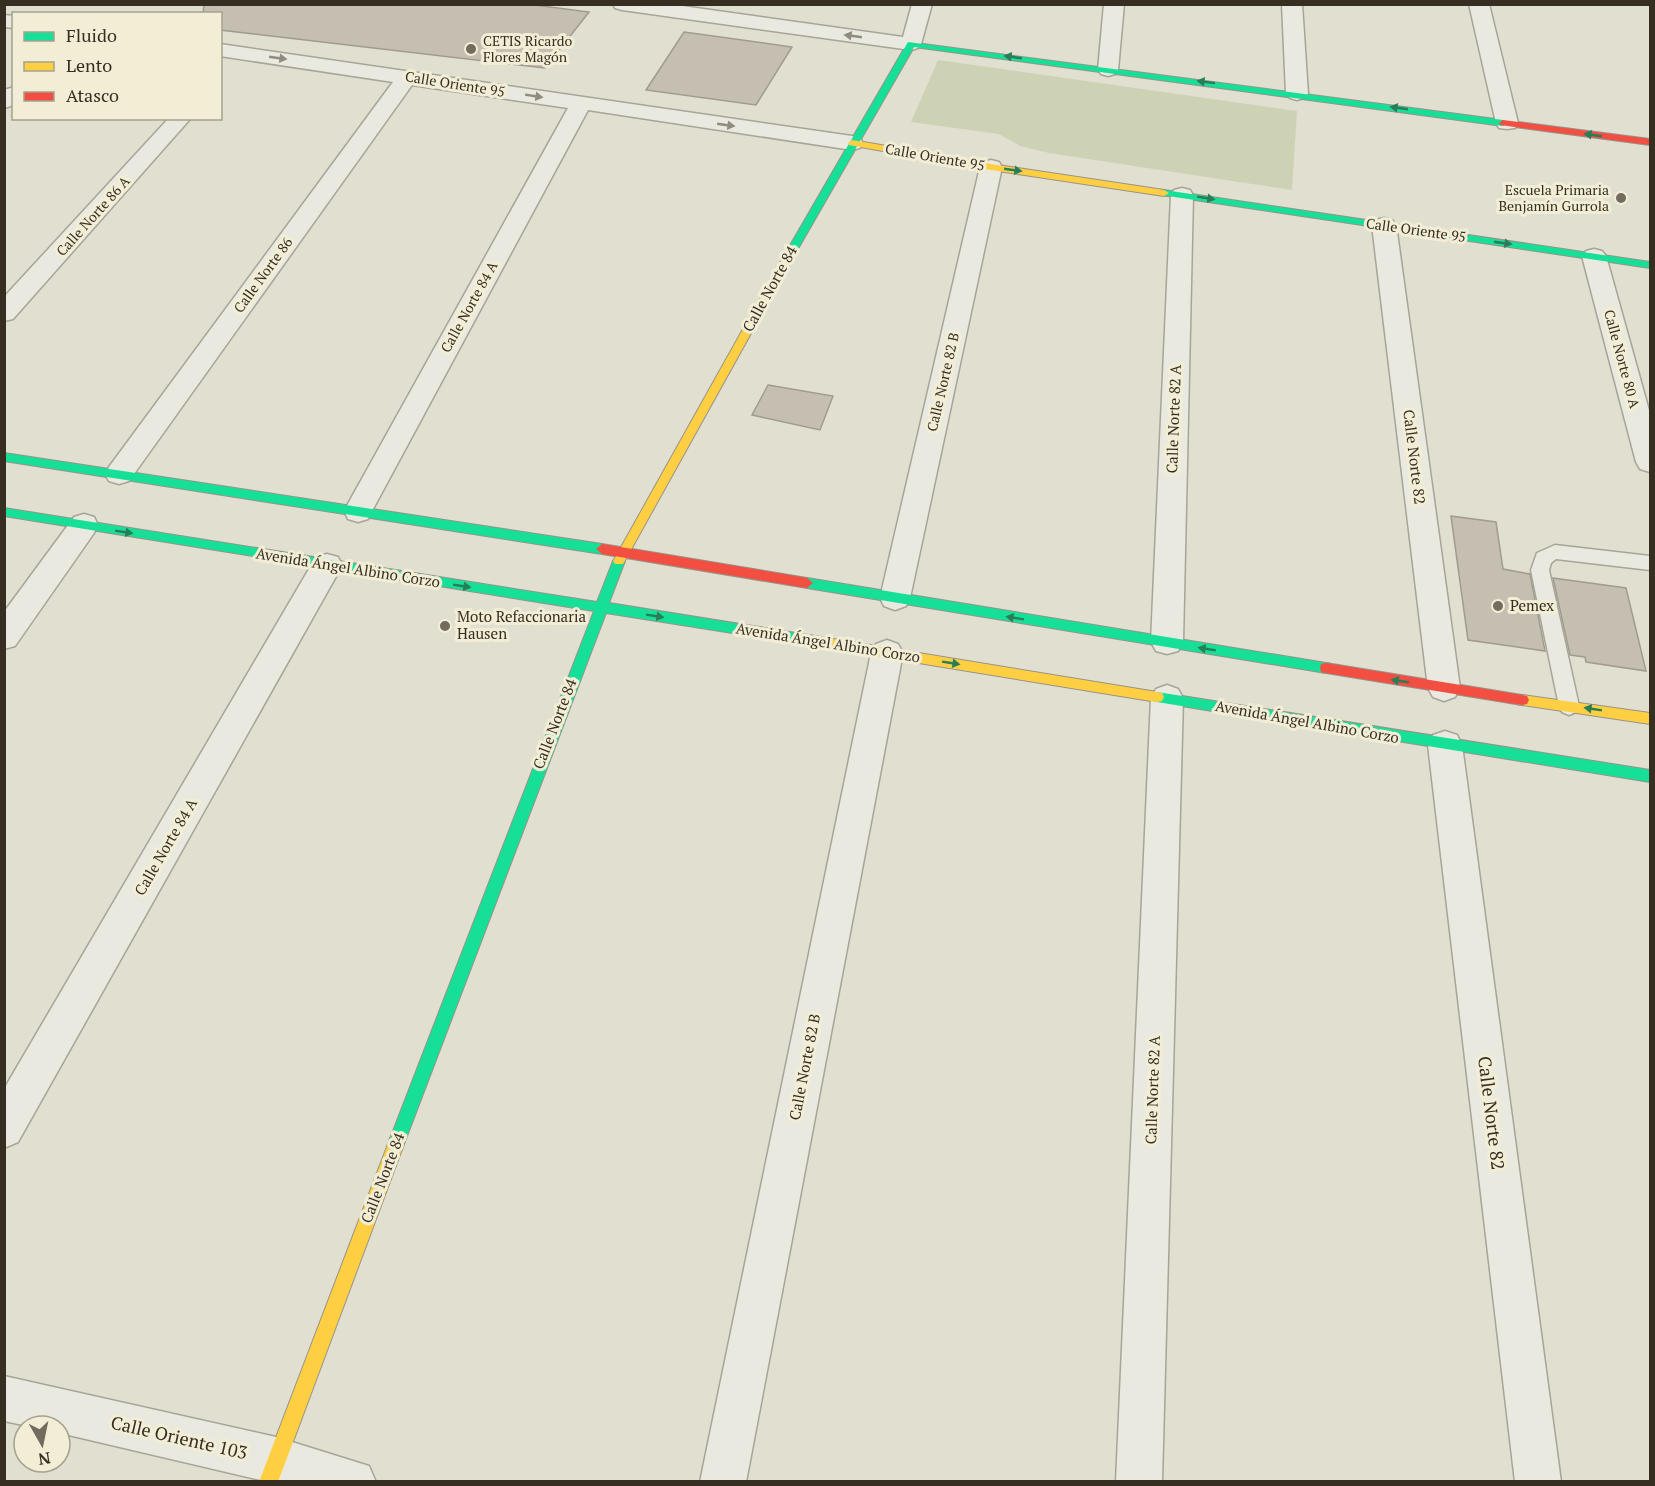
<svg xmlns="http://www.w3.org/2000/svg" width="1655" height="1486" viewBox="0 0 1655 1486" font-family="'PT Serif',serif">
<rect width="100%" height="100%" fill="#e1dfd0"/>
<path fill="#cdd2b4" d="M938,60l359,51 -5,79 -243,-37 -29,-7 -21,-12 -88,-12z"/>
<path fill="#c5bfb1" stroke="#a19b8f" stroke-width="1.5" d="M204,4h323l62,8 -44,56 -325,-38v-16h-17z
M684,32l108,15 -36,58 -110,-15z
M768,385l65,11 -13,34 -68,-15z
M1451,516l45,6 7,47 27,5 15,77 -77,-11z
M1553,578l73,10 20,83 -60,-9 -1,-5 -15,-2z"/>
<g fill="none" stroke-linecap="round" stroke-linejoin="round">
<defs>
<path id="lane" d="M1555,545l95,11v14l-94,-11 -5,4 -2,7 30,136 -3,6 -7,3 -7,-3 -3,-6 -28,-136 6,-17z"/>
<path id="street" d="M613,4h55l235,33 9,-33h20l-11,40 -3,4 -7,2 -289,-40 -7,-2z
M1104,4h20l-6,66 -3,4 -7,2 -7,-2 -3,-4z
M1282,4h20l6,90 -4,4 -7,2 -7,-2 -4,-4z
M1469,4h20l29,119 -3,5 -8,1 -8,-1 -3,-5z
M4,15l10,1v12l-10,-1z
M220,44l632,92 8,2 3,5 -3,5 -8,2 -264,-40 -216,401 -4,8 -10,3 -10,-3 -4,-8 224,-403 -156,-23 -283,396 -10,3 -10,-3 -4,-7 4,-7 284,-385 -173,-26z
M14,87v18l-10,3v-18z
M169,118h22l-178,201 -9,2v-24z
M991,160l8,2 3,5 -92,431 -4,8 -11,4 -11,-4 -4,-8 100,-431 3,-5z
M1182,188l8,2 3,5 -10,447 -5,9 -11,3 -11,-3 -5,-9 20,-447 3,-5z
M1384,218l8,2 4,5 64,463 -5,9 -11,4 -11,-4 -5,-9 -56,-463 4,-5z
M1594,249l8,2 4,5 44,158v58l-10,-3 -4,-7 -54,-206 4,-5z
M84,514l10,3 4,8 -4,8 -79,113 -11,3v-37l70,-95z
M327,554l11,3 4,8 -4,8 -320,569 -14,6v-59l312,-532z
M887,640l11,4 5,9 -157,829h-46l171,-829 5,-9z
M1167,685l11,4 5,9 -21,784h-46l35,-784 5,-9z
M1445,731l12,4 5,10 99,737h-46l-87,-737 5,-10z
M4,1376l272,61 93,29 7,16h-107l-209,-49v-7h-32l-24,-5z"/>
<path id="fast" d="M908,42l595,78 4,3 -4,3 -589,-79 -119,207 -2,2h-6l-2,-2z
M1164,190l486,72v6l-489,-73v-4z
M4,453l598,91 6,5 -6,5 -598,-93z
M4,508l593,94 16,-41 6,-5 6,5 -16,42 218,35 6,5 -6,5 -221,-35 -202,531 -2,6 -6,2 -6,-2 -2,-6 206,-533 -590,-95z
M807,578l519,85 5,1 1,4 -1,4 -5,1 -519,-85 -6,-5z
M1157,692l493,78v12l-493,-80 -5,-1 -2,-4 2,-4z"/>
<path id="slow" d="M852,140l139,24 173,26 5,3 -5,3 -173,-26 -142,-25 -1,-2z
M790,251l5,3 -172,310h-8l-2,-3 2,-3 170,-304z
M827,638l330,54 5,1 2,4 -2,4 -5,1 -330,-54 -6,-5z
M1522,695l128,18v11l-128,-19 -5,-1 -2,-4 2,-4z
M396,1136l6,2 2,6 -126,338h-19l129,-338 2,-6z"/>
<path id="jam" d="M1503,120l147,19v6l-150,-20 -1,-2z
M602,544l205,34 6,5 -6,5 -205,-34 -6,-5z
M1326,663l196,32 5,1 2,4 -2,4 -5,1 -196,-32 -5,-1 -1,-4 1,-4z"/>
</defs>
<use href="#lane" stroke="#a7a498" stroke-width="3"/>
<use href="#street" stroke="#a7a498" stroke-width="3"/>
<use href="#fast" stroke="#979388" stroke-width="2"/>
<use href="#slow" stroke="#979388" stroke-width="2"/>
<use href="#jam" stroke="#979388" stroke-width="2"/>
<use href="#lane" fill="#eae9e0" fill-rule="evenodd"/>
<use href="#street" fill="#eae9e0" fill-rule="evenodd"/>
<use href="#fast" fill="#16e098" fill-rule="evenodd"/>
<use href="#slow" fill="#ffcf43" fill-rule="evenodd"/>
<use href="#jam" fill="#f24e42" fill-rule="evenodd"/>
</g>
<defs><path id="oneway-solid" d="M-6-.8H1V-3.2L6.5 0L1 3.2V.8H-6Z" transform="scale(1.5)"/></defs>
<g fill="#908c80">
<use href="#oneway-solid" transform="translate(853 36) rotate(-172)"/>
<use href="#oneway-solid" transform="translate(278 58) rotate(8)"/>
<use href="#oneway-solid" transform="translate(534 96) rotate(9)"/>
<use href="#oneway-solid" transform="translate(726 125) rotate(8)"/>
</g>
<g fill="#277e57">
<use href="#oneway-solid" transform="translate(1013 57) rotate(-172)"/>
<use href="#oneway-solid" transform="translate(1206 82) rotate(-173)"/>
<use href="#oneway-solid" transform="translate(1399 108) rotate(-172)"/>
<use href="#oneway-solid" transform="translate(1593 135) rotate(-172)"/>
<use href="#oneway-solid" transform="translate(1013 170) rotate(8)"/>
<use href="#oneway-solid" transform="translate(1206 198) rotate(9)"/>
<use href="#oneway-solid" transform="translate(1503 243) rotate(8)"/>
<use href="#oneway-solid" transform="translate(124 532) rotate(9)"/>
<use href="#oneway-solid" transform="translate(462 586) rotate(9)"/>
<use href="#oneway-solid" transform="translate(655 616) rotate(9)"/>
<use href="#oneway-solid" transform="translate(1015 618) rotate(-171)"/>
<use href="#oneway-solid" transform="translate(1207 649) rotate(-171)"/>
<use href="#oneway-solid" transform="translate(951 663) rotate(9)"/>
<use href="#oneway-solid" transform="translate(1400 681) rotate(-171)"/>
<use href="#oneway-solid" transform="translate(1593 709) rotate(-171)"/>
</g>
<g fill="#716c5e" stroke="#f2eed6" stroke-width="2">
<circle cx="471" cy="49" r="6"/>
<circle cx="1621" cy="198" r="6"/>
<circle cx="1498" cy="606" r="6"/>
<circle cx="445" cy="626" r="6"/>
</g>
<g text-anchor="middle" stroke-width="6" stroke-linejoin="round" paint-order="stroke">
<g font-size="14" fill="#352e21" stroke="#f2eed6" text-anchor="start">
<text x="483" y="46">CETIS Ricardo<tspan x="483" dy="16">Flores Magón</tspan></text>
<text x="1609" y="195" text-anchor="end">Escuela Primaria<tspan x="1609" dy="16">Benjamín Gurrola</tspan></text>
</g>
<g font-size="14" fill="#352e21" stroke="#f2eed6">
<text transform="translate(455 84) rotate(9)" y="5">Calle Oriente 95</text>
<text transform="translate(935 157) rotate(10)" y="5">Calle Oriente 95</text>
<text transform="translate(93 216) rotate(-48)" y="5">Calle Norte 86 A</text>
<text transform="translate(1416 230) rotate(8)" y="5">Calle Oriente 95</text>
<text transform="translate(263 275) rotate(-54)" y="5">Calle Norte 86</text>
<text transform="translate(469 307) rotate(-61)" y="5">Calle Norte 84 A</text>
<text transform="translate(1622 359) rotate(75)" y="5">Calle Norte 80 A</text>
<text transform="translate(943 382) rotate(-77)" y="5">Calle Norte 82 B</text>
</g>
<g font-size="15" fill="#352e21" stroke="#f2eed6">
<text transform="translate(770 289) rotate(-61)" y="5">Calle Norte 84</text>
<text transform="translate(1174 419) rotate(-88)" y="5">Calle Norte 82 A</text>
<text transform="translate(1414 457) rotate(83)" y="5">Calle Norte 82</text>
<text transform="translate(348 568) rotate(9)" y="5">Avenida Ángel Albino Corzo</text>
<text transform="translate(828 643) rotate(9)" y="5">Avenida Ángel Albino Corzo</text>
<text transform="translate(1307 722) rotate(10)" y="5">Avenida Ángel Albino Corzo</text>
<text transform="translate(555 724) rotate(-69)" y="5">Calle Norte 84</text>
<text transform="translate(166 847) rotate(-60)" y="5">Calle Norte 84 A</text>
<text transform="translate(805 1067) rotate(-79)" y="5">Calle Norte 82 B</text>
<text transform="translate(1153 1090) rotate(-88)" y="5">Calle Norte 82 A</text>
<text transform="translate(383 1178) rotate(-69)" y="5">Calle Norte 84</text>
</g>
<g font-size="15" fill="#352e21" stroke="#f2eed6" text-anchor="start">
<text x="1510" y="611">Pemex</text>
<text x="457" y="622">Moto Refaccionaria<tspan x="457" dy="17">Hausen</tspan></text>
</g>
<g font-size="18" fill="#352e21" stroke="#f2eed6">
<text transform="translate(1491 1113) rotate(83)" y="6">Calle Norte 82</text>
<text transform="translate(179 1438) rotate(13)" y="6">Calle Oriente 103</text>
</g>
</g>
<rect width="1655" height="1486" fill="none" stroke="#352e21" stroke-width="12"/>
<rect x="12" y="12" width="210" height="108" fill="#f2eed6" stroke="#a6a18e" stroke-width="1.5"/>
<rect x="24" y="32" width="30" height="9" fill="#16e098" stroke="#a6a18e" stroke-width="1.5"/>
<text x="66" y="42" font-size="18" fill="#352e21">Fluido</text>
<rect x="24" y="62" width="30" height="9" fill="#ffcf43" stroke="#a6a18e" stroke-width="1.5"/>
<text x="66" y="72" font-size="18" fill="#352e21">Lento</text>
<rect x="24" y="92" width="30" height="9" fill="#f24e42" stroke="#a6a18e" stroke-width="1.5"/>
<text x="66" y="102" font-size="18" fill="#352e21">Atasco</text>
<g transform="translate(42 1444) rotate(171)"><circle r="28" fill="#f2eed6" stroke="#a6a18e" stroke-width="1.5"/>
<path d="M0-4.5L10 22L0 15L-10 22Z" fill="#716c5e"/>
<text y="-9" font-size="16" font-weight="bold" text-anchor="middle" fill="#352e21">N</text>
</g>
</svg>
